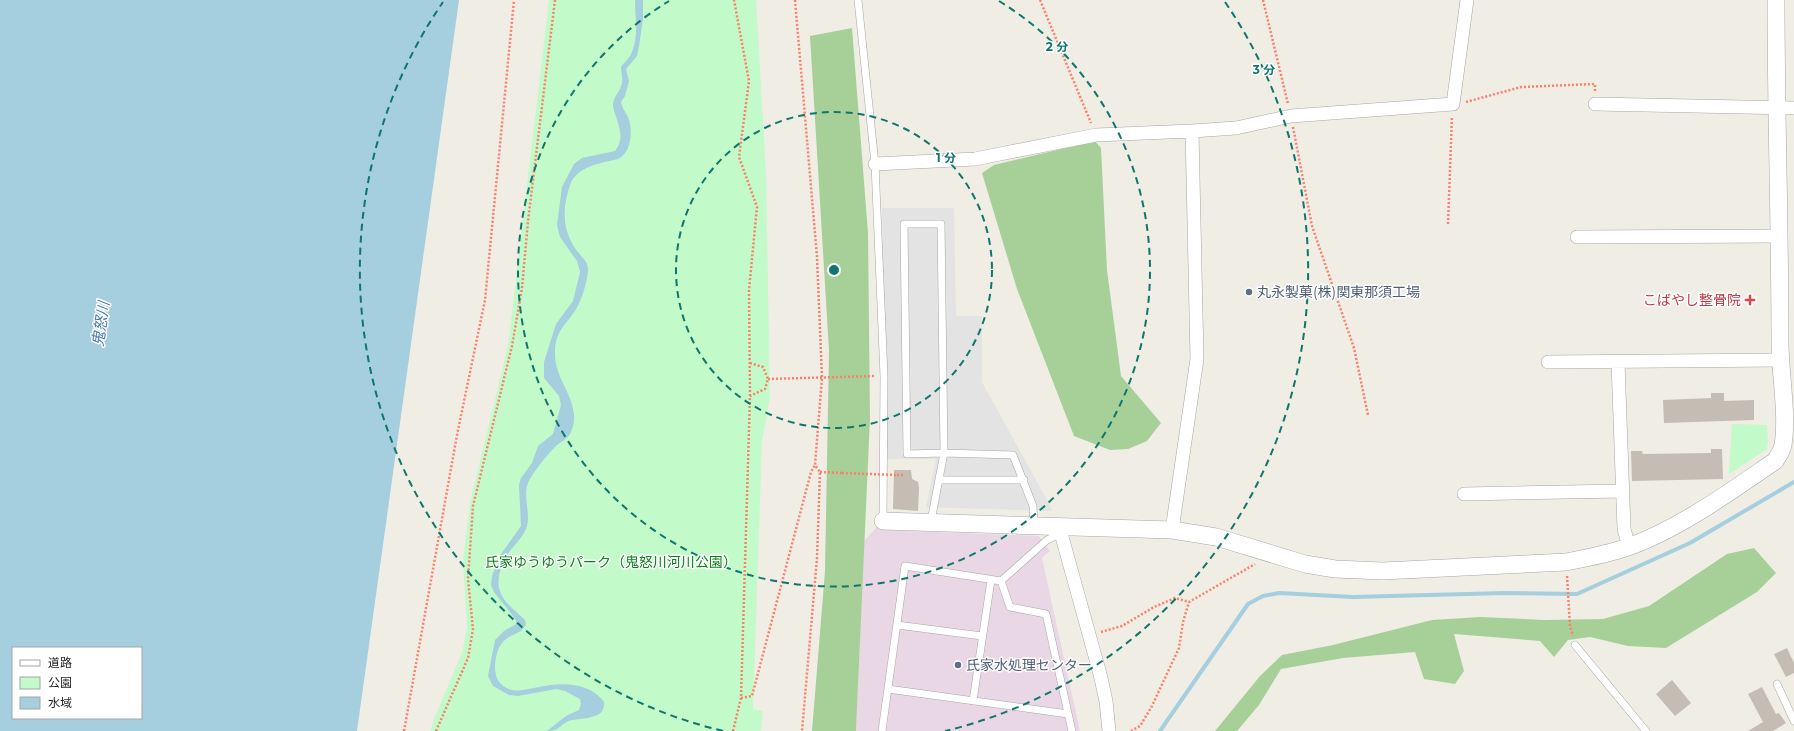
<svg xmlns="http://www.w3.org/2000/svg" width="1794" height="731" viewBox="0 0 1794 731" font-family="Montserrat,'Noto Sans JP',sans-serif">
<rect width="100%" height="100%" fill="#f0ede5"/>
<path fill="#e9d7e5" d="M877,527l7,3 155,6 11,15 -8,7 38,173h-224l8,-190z"/>
<path fill="#a7d099" d="M852,28l16,205 2,185 -14,313h-44l13,-160 4,-220 -19,-315z
M1095,141l6,7 6,122 14,106 40,47 -14,18 -19,8 -18,1 -36,-14 -57,-147 -35,-116 12,-8z
M1754,548l22,25 -19,19 -91,56 -38,-2 -38,-9 -22,3 -14,17 -14,-16 -86,-7 10,37 -9,13 -31,-5 -9,-27 -72,6 -62,11 -22,36 -22,26h-22l45,-55 22,-21 51,-10 99,-25 48,-3 65,3 58,-1 46,-13 78,-52z"/>
<path fill="#c2fac9" d="M549,0h207l10,174 4,223 -8,44 -9,268 10,2 -2,20h-330l3,-12 28,-66 5,-25 -4,-67 7,-58 38,-157z
M1732,424l35,1 1,18 -2,7 -37,24z"/>
<path fill="#e3e3e3" d="M882,208h72l2,108h26v66l71,129 -127,-4 10,-48h-51z"/>
<path fill="#a5cede" fill-rule="evenodd" d="M0,0h459l-102,731h-357zM13,648h128v70h-128z
M635,0h8v19l-4,27 -2,10 -11,13 3,12 -4,15 -4,6c1,6 4,9 7,15 5,13 4,35 -10,42 -17,4 -41,7 -48,26 -8,23 -8,46 7,66 5,7 12,11 11,20 -1,11 -6,28 -12,38 -10,17 -21,21 -21,44 -1,29 30,51 15,81 -3,5 -10,8 -14,12 -9,9 -19,21 -26,33 -9,14 1,32 -3,47 -3,10 -11,17 -17,25 -9,11 -16,32 -8,45 5,9 16,17 23,24l1,4c-6,14 -20,7 -28,26 -5,15 -6,35 14,40 9,2 19,-2 27,-3 22,-5 51,-5 65,15 2,19 -24,15 -35,19 -10,4 -9,10 -22,10l19,-15 13,-6 2,-6 -1,-5 -15,-8 -9,-2 -38,7 -9,-1 -16,-9 -5,-10 7,-36 9,-9 12,-7v-4l-22,-28 -3,-7 1,-9 7,-19 22,-31 -2,-41 2,-7 11,-15 6,-17 15,-12 8,-29 -2,-9 -15,-18v-16l12,-38 17,-23 7,-29 -3,-11 -17,-24 -3,-12 5,-38 12,-23 8,-6 33,-7c12,-15 1,-29 -2,-45 -1,-8 8,-15 9,-23 1,-5 -1,-11 -1,-16 3,-5 9,-9 11,-15 7,-18 3,-34 3,-52z"/>
<g fill="none" stroke-linecap="round" stroke-linejoin="round">
<path stroke="#a5cede" stroke-width="4" d="M1160,731l88,-127 15,-8 16,-3 74,4 152,-4 72,1 113,-51 104,-61"/>
</g>
<path fill="#c5bcb4" d="M1711,393h13v8l30,-1v20l-90,3 -1,-23 48,-2z
M1711,449h11l1,30 -91,2 -1,-30h11l1,3 68,-1z
M894,470h17l1,9 6,3 1,6 -1,23 -25,-2z
M1787,648l7,15v10l-8,4 -12,-23z
M1672,680l19,23 -16,13 -19,-22z
M1762,687l14,27 3,-1 7,10 -13,8h-25l15,-9 -15,-28z"/>
<g fill="none" stroke-linecap="round" stroke-linejoin="round">
<defs>
<path id="service" d="M858,0l17,164 9,212 -1,145
M939,480h85
M931,521l13,-68 -37,1 -3,-230h37l3,229 69,2 20,51 1,20
M1001,581l9,26 36,7 26,117
M897,625l85,11
M1575,645l71,86
M1777,684l17,37
M888,689l180,25
M973,701l18,-121
M882,731l23,-165 96,15 46,-41 13,-6"/>
<path id="minor" d="M1595,104l199,4
M875,164l100,-5 121,-24 96,-4
M1577,237l203,-1
M1548,362l232,-2
M1618,362l6,167 5,18
M1464,494l158,-3
M1059,526l41,148 6,27 3,30
M1172,530l25,-171 -5,-228 44,-3 55,-12 162,-12 14,-104"/>
<path id="tertiary" d="M883,521l289,9 44,7 89,27 30,5 48,2 183,-9c21,-4 42,-8 62,-15 51,-18 103,-56 147,-86 4,-6 7,-10 8,-16 5,-31 -3,-71 -3,-103 0,-114 -4,-228 -4,-342"/>
</defs>
<use href="#service" stroke="#a6a6a6" stroke-width="8"/>
<use href="#minor" stroke="#a6a6a6" stroke-width="14"/>
<use href="#tertiary" stroke="#a6a6a6" stroke-width="18"/>
<path stroke="#fc806a" stroke-width="2.5" stroke-dasharray="2 2" stroke-linecap="butt" d="M795,0l22,257 5,121 -7,87 5,7 -3,86 -15,173
M1040,0l51,123
M1263,0l25,104
M1466,102l55,-15 74,-3v8
M1293,127l19,99 42,122 14,67
M1448,224l4,-108
M750,363l13,4 5,12 -3,10 -15,7
M768,379l108,-3
M820,472l22,1
M897,475h8
M1567,576l3,50 3,10
M1101,632l21,-6 32,-19 21,-9 14,4 66,-38
M741,698l11,-2 59,-224 4,-7
M404,731l53,-296 28,-135 29,-300
M436,731l32,-73 5,-29 -5,-50 5,-73 39,-160 10,-58 6,-67 27,-221
M733,731l8,-33 9,-302 -1,-106 8,-83 -18,-50 10,-76 -15,-81
M1131,731l9,-5 12,-20 27,-58 4,-26 6,-20"/>
<use href="#service" stroke="#fff" stroke-width="7"/>
<use href="#minor" stroke="#fff" stroke-width="13"/>
<use href="#tertiary" stroke="#fff" stroke-width="17"/>
<path stroke="#fc806a" stroke-width="2.5" stroke-dasharray="2 2" stroke-linecap="butt" d="M842,473l55,2"/>
</g>
<g fill="none" stroke="#0f766e" stroke-width="2" stroke-dasharray="7 5">
<circle cx="834" cy="270" r="158"/>
<path d="M999 1A316 316 0 1 1 669 1"/>
<path d="M723 731A474 474 0 0 1 443 2M1225 2A474 474 0 0 1 945 731"/>
</g>
<g fill="#5c6f8a" stroke="#fff" stroke-width="1.5">
<circle cx="1249" cy="292" r="4"/>
<circle cx="958" cy="665" r="4"/>
</g>
<path fill="#e0444e" stroke="#fff" stroke-width="1.5" d="M1748 294h4v4h4v4h-4v4h-4v-4h-4v-4h4z"/>
<g text-anchor="middle" stroke-width="3" stroke-linejoin="round" paint-order="stroke">
<g font-size="14" fill="#4e5e75" stroke="#fff" text-anchor="start">
<text x="1257" y="297">丸永製菓(株)関東那須工場</text>
<text x="966" y="670">氏家水処理センター</text>
</g>
<g font-size="14" fill="#be3a42" stroke="#fff" text-anchor="end">
<text x="1741" y="305">こばやし整骨院</text>
</g>
<g font-size="14" fill="#0a8019" stroke="#fff">
<text x="611" y="567">氏家ゆうゆうパーク（鬼怒川河川公園）</text>
</g>
<g font-size="15" font-style="italic" fill="#4978b0" stroke="#fff">
<text transform="translate(101 324) rotate(-82)" y="5">鬼怒川</text>
</g>
</g>
<circle cx="834" cy="270" r="6" fill="#0f766e" stroke="#fff" stroke-width="2"/>
<g font-size="12" text-anchor="middle" font-weight="bold" fill="#0f766e" stroke="#fff" stroke-width="3" stroke-linejoin="round" paint-order="stroke">
<text x="1057" y="51">2 分</text>
<text x="1264" y="74">3 分</text>
<text x="946" y="162">1 分</text>
</g>
<rect x="12" y="647" width="130" height="72" fill="#ffffff" stroke="#a5a5a5"/>
<rect x="20" y="660" width="20" height="6" fill="#ffffff" stroke="#a5a5a5"/>
<text x="48" y="667" font-size="12" fill="#1f1f1f">道路</text>
<rect x="20" y="677" width="20" height="12" fill="#c2fac9" stroke="#a5a5a5"/>
<text x="48" y="687" font-size="12" fill="#1f1f1f">公園</text>
<rect x="20" y="697" width="20" height="12" fill="#a5cede" stroke="#a5a5a5"/>
<text x="48" y="707" font-size="12" fill="#1f1f1f">水域</text>
</svg>
